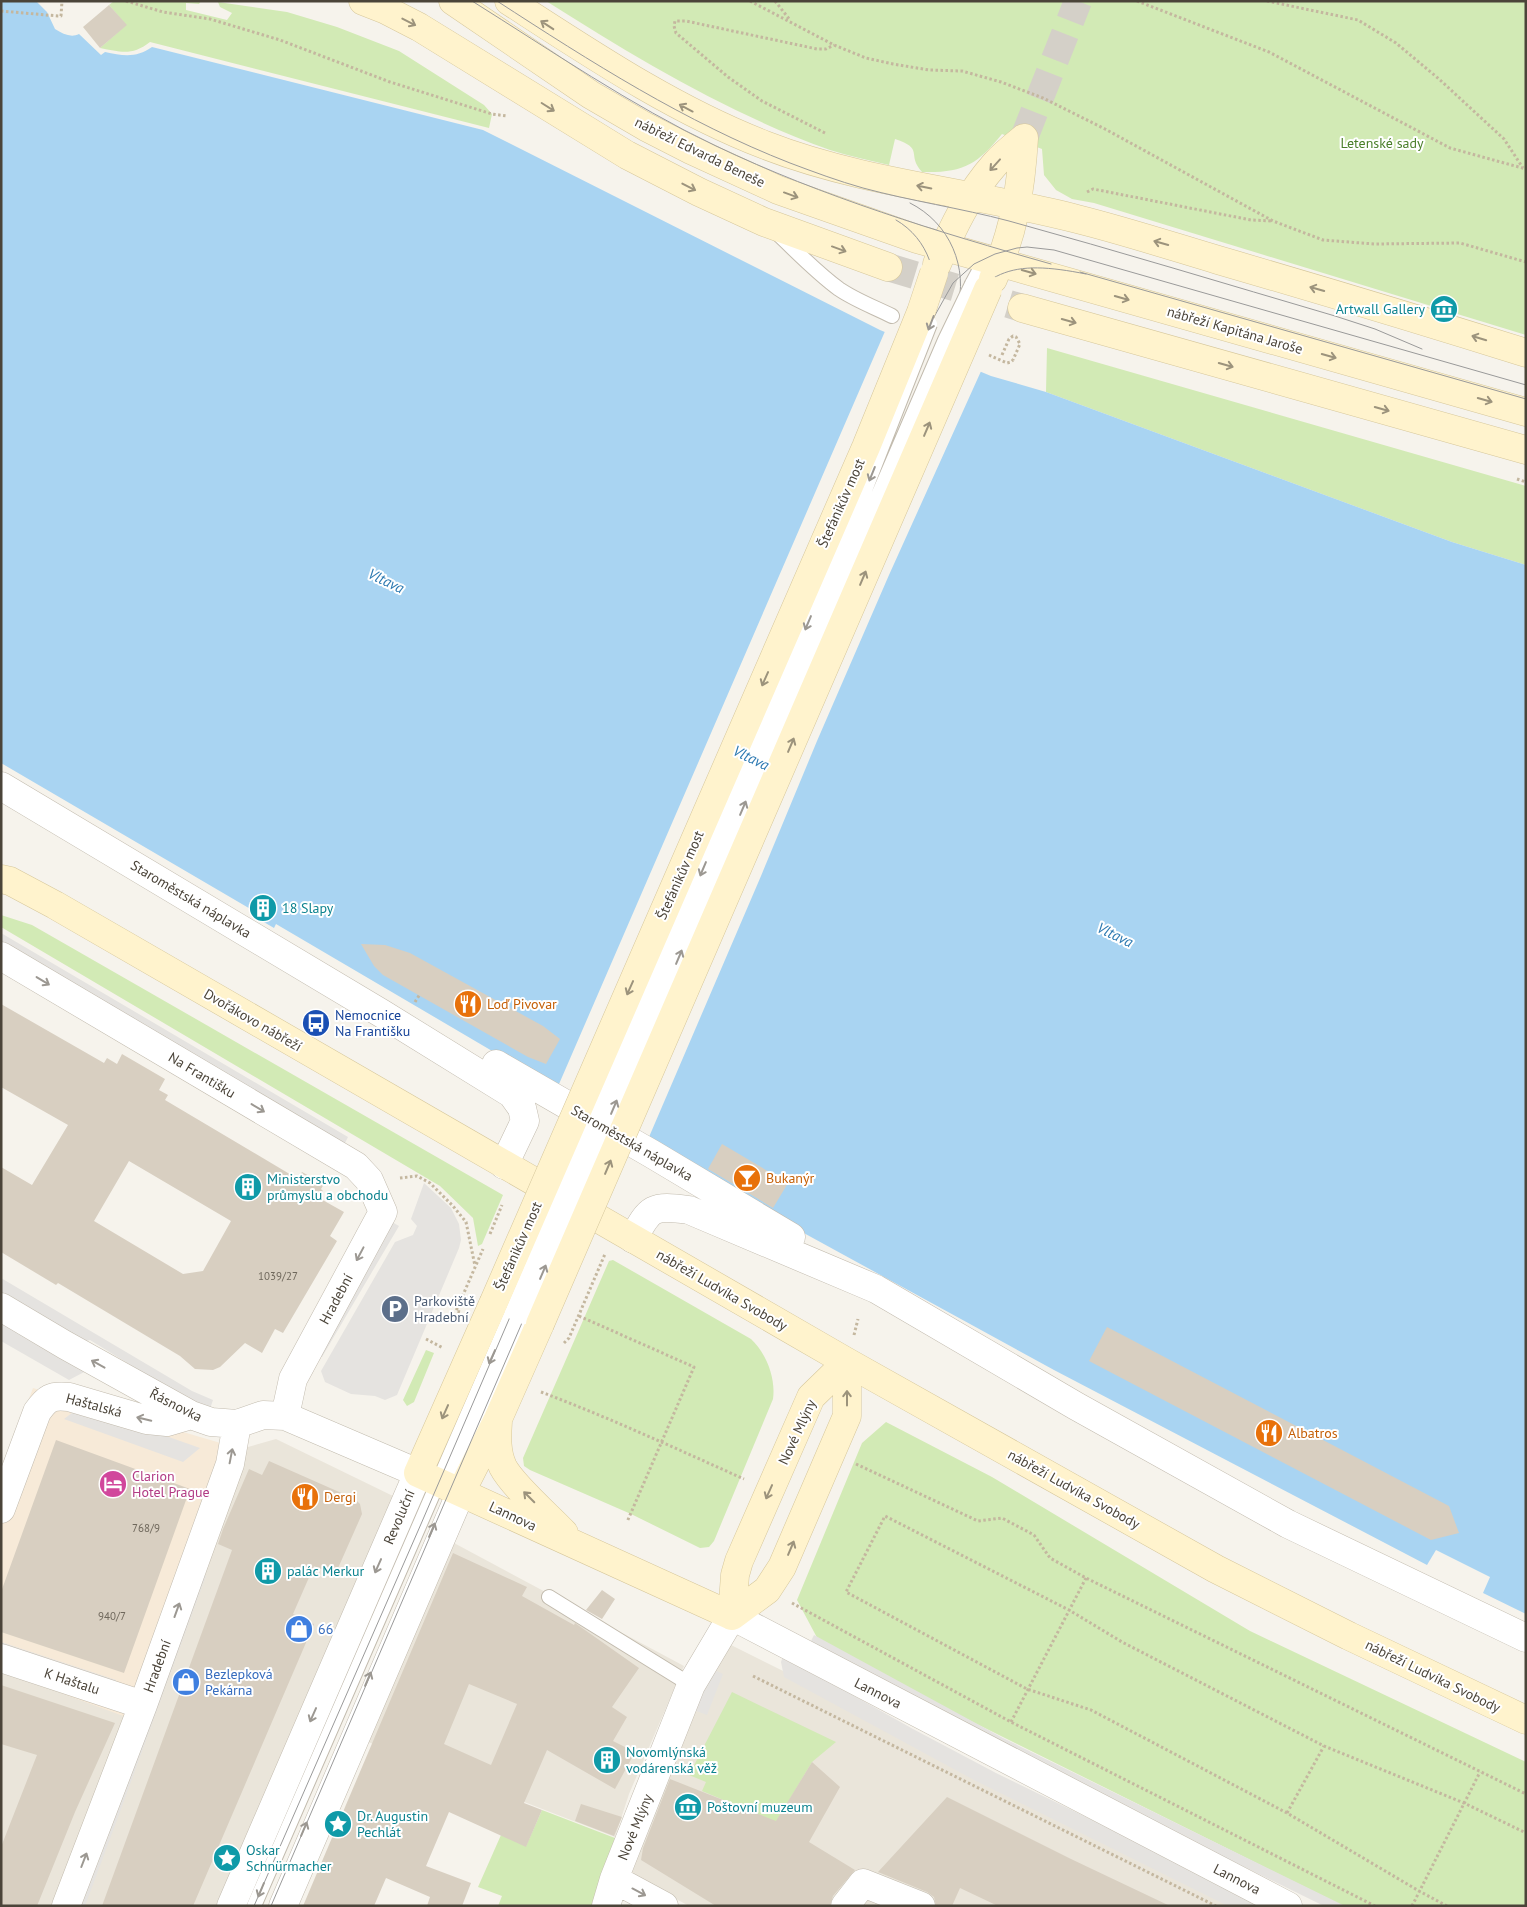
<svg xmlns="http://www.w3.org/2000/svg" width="1527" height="1907" viewBox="0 0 1527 1907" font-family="'PT Sans',sans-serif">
<rect width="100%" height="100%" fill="#f6f3ec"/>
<path fill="#eae5da" d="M276,1439l117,57 -177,410h-215v-235l240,-222z
M454,1543l230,123 -55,128 -14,43 -247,-95z
M731,1645l524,261h-566l-62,-34 70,-182z"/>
<path fill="#f7ead8" d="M33,1388l208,61 -96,275 -144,-53v-197z"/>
<path fill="#d2eab5" d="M114,1h87l-2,3 -13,-1v7l41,10 5,-7 -12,-6 -2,-5 69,10 50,15 62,24 85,54 8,9 -3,14 -339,-86c-18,14 -29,10 -50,6l26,-23 -17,-20z
M546,1h980v334l-432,-132 -22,-4 -16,-9 -12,-15 -2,-26 -40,-15c-25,31 -39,39 -80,38 -16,-18 3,-23 -27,-33l-6,26c-20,-5 -40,-9 -59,-15 -101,-36 -194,-92 -284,-149z
M1047,348l479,138v79l-74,-23 -406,-150z
M1,915l31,10 471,270 -21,49 -4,2 -5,-28 -33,-32 -439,-259z
M613,1260l138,79c15,14 25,39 22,60l-59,142 -5,6 -9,1 -69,-34 -101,-44 -6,-4 -1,-8 86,-197z
M426,1350l8,3 -20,49 -7,4 -4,-6z
M886,1422l106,55 258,154 276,131v144h-183l-521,-259 -25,-47 65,-157z
M732,1692l104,50 -24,20 -36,60 -74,-31 4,-9 -17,-7z
M542,1810l73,28 -20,68h-97l4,-10 -24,-9 23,-52 25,11z"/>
<path fill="#e5e3e0" d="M1,933l347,204 -4,8 -343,-202z
M424,1183l27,25 8,16 2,16 -2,8 -62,147 -12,5 -10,-4 -24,-2 -26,-12 -4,-11 74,-129 18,-7 4,-9 -6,-7z
M392,1222l7,4 -77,131 -8,-5z
M1,1278l191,113 21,9 -3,9 -18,-6 -102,-63 -11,3 -78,-46z
M1,1319l87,51 -19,10 -68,-39z
M81,1406l119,42 -17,14 -119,-43z
M198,1573l8,3 -89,244 -32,86h-9z
M814,1635l189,103 342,168h-21l-277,-136 -237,-127z
M1,1642l115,38 -2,8 -113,-37z
M783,1656l130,73 83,44 272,133h-40l-254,-126 -190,-103 -3,-15z
M706,1666l17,8 -16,41 -19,-7z"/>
<path fill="#a9d4f2" d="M1,1h35l11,11 8,17c8,5 16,9 24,5l22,21 4,-3c18,4 32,6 47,-5l331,83 397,200 111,46 55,16 406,150 74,23v1049l-43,-21 7,-16 -54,-27 -9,15 -373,-195 -274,-150 -504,-296 -2,4 -12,-7 2,-4 -263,-154z"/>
<path fill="#f6f3ec" d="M886,329l96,40 -93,206 -72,166 -56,135 -115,268 -90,-53z"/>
<path fill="#d8cfc1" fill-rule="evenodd" d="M109,5l18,20 -27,23 -17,-21z
M361,944l24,1 25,8 133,73 17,13 -14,25 -18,-7 -145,-82 -9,-9z
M1,1004l103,59 3,-5 10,6 5,-10 43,25 -6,11 9,5 -3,5 133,79 4,-7 22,12 -3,5 2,2 -4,7 25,14 -14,24 7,5 -54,92 -8,-4 -13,24 -17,-10 -25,24 -7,3 -18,-1 -15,-13 -122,-73 -2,2 -55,-33v-85l31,18 36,-60 -67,-38zM129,1161l102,60 -28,50 -20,3 -89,-53z
M722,1144l66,39 -15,25 -65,-39z
M1107,1327l342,179 10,27 -28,7 -342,-179z
M56,1440l134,49 -66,184 -123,-41v-40z
M269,1461l86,38 5,5 2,10 -27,61 -21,-9 -21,48 21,10 -121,282h-91l130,-356 -14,-6 5,-15 26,-60 13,6z
M453,1553l74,34 -5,9 52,29 1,-2 64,45 -27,39 15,10 -14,24 22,11 -20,37 -68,-39 -23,53 18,7 -16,37 -77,-35 -23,54 45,17 -9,23h-35l3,-9 -44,-19 -12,28h-71zM469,1684l48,20 -26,61 -47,-21z
M602,1590l13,9 -13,20 -16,-9z
M1,1685l114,38 -40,89 -38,94h-36v-59l36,-92 -36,-11z
M812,1762l28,25 -31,55 46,28 -22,26 -3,10h-114l-75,-46 2,-12 27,-69 106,42z
M947,1797l124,62 99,47h-172l-38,-18 -8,18h-16l-2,-9 -7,-5 -49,-20z
M581,1804l41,13 -8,19 -39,-15z"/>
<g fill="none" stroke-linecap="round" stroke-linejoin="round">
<path stroke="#d4d0c8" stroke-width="28" stroke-dasharray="28 14" stroke-linecap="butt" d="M1024,138l54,-137
M888,267l134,41"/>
<defs>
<path id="lane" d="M778,234c20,19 39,39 61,55 16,11 35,18 53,27
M972,284l15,-28
M456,1473l68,-156
M549,1597l142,88
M254,1906l258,-594"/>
<path id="street" d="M1,786l380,227 131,81 10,14 3,13 -21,44
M1,956l355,210 13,14 14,32 -90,167 -8,37
M496,1064l156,90 139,83
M633,1239c17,-32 19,-34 56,-29l187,79 200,117 212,118 238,114
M1,1307l64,38 126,70 20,7 26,2 26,-9 22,1 133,57 -187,433
M1,1509l36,-97c10,-14 14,-17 32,-15l78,23 20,2 24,-7
M1,1658l142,47
M614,1879l50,27
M66,1906l77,-201 87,-241 7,-40
M283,1906l178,-414
M606,1906l8,-27 77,-194 41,-69 556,290
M845,1906l18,-23 58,23"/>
<path id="secondary" d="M363,1l23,9 33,17 208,128 72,37 65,30 124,45
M453,1l138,94 55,32 45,23 87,40 139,49 609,173
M509,1c82,53 165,109 256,144 100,39 209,47 312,74 48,12 94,27 141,41 103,30 206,61 308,93
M937,264c15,-35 32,-71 58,-100 9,-10 19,-18 29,-26
M993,279c21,-47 28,-90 31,-141
M1022,308l504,142
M1,879l9,2 45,24 792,457 369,207 133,67 177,84
M493,1304l-75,169 314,143
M498,1421c-1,15 -2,31 5,46 10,19 45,49 61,66
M461,1492l37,-73 42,-95
M732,1616l35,-26 15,-23 65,-151v-54
M732,1616l3,-41 4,-14 72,-164 36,-35"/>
</defs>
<use href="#lane" stroke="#c2bbae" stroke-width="16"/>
<use href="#street" stroke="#c2bbae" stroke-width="29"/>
<use href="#secondary" stroke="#d6c79b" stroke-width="29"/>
<path stroke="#c4b79f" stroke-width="3" stroke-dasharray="2.5 2.5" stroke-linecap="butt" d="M126,1l37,11 47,7 70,21 110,42 102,32 15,2
M750,1l84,44 32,13 27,6 36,6 33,1 39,11 42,16 62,31 168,92 50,19 51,4 86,-1 66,19
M775,1l15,19
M1137,1l132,51 181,96 76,21
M1267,1l91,19 38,23 43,36 65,60 19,29
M1,11l57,5h3l1,-15
M825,133l-63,-32 -34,-24 -52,-44 -2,-7 1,-5h11l131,28h9l8,-4
M1087,192l6,-3 158,31 21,1
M1002,355l7,-16 4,-3 3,1 4,7 -7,16
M1517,479l9,3
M415,1002l5,-8
M400,1178l17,-2 13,7 23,23 13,16 9,44
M490,1234l12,-29
M460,1312l-4,-1 27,-62
M579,1316l115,51 -67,155
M854,1335l4,-16
M426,1339l17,9
M564,1343l5,-5 36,-84
M541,1392c69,26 136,57 203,87
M856,1464l122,57 24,-3 32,17 16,23 36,20 440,216
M792,1603l219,119 364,184
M753,1676l463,230
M1011,1722l75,-144
M1287,1813l37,-67
M1412,1906l68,-134
M1447,1906l-28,-15 -132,-78 -196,-103 -64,-21 -181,-97 39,-76 184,94 53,32 202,104 140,57 62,30"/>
<use href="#lane" stroke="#fff" stroke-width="14"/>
<use href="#street" stroke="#fff" stroke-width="28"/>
<use href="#secondary" stroke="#fff3cd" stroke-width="28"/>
<path stroke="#9a9a9a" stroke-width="1" d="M472,1c80,50 158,104 244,145 107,51 222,86 335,118
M497,1c94,61 188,121 293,162 24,9 48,18 73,25 48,13 97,20 146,33 109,30 217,63 326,95l40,13 47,20
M910,203c40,20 59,65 47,107
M896,220c33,19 44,57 37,93
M1080,272l446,127
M254,1906l167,-382 441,-1026 72,-181 19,-34 21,-19 21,-10 22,-6 10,-1 27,3 472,135
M271,1906l674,-1566c35,-72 66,-81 141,-66"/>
<defs>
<path id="lane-bridge" d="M512,1312l350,-814 68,-174
M524,1317l421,-977 27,-56"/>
<path id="secondary-bridge" d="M493,1304l373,-857 55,-135 13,-39
M540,1324l448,-1035"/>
</defs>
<use href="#lane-bridge" stroke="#c2bbae" stroke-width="16" stroke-linecap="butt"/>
<use href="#secondary-bridge" stroke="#d6c79b" stroke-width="29" stroke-linecap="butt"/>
<path stroke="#c4b79f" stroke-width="3" stroke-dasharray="2.5 2.5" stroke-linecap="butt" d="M989,355l18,8 4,-1 2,-2"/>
<use href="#lane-bridge" stroke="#fff" stroke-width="14"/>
<use href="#secondary-bridge" stroke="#fff3cd" stroke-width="28"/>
</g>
<defs><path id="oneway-shaft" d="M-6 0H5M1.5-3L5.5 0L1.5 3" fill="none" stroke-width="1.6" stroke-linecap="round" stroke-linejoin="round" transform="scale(1.25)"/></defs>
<g stroke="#9c937c">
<use href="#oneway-shaft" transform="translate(409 22) rotate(27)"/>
<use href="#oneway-shaft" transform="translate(547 25) rotate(-147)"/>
<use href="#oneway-shaft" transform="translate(548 107) rotate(32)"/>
<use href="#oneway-shaft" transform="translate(686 108) rotate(-152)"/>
<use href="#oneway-shaft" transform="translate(995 165) rotate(132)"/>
<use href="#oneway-shaft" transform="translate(689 187) rotate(27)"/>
<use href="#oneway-shaft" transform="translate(924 187) rotate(-169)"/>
<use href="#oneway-shaft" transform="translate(791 195) rotate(20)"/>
<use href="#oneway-shaft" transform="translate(1161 243) rotate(-164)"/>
<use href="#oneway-shaft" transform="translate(839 249) rotate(20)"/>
<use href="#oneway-shaft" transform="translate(1029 272) rotate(16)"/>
<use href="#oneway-shaft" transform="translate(1317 289) rotate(-164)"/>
<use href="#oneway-shaft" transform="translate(1122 298) rotate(16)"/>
<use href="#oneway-shaft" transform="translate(1069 321) rotate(16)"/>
<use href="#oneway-shaft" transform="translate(1479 338) rotate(-163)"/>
<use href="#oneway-shaft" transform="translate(1329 356) rotate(16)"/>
<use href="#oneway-shaft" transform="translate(1226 365) rotate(16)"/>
<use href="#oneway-shaft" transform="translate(1485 400) rotate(16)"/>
<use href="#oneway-shaft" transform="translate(1382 409) rotate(16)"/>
<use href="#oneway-shaft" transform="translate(927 429) rotate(-67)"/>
<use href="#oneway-shaft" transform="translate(863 578) rotate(-67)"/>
<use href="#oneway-shaft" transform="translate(765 679) rotate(114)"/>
<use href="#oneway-shaft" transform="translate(791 745) rotate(-67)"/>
<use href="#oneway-shaft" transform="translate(630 988) rotate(114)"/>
<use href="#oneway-shaft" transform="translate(608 1167) rotate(-67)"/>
<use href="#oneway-shaft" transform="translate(847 1398) rotate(-90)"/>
<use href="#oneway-shaft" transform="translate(445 1412) rotate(114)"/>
<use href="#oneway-shaft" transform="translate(769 1492) rotate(114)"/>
<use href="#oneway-shaft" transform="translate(529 1497) rotate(-135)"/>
<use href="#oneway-shaft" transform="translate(791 1548) rotate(-67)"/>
</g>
<g stroke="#9c9892">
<use href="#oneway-shaft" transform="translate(931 323) rotate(111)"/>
<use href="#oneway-shaft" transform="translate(872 474) rotate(112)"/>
<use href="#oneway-shaft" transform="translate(808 623) rotate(113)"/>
<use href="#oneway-shaft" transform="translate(743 808) rotate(-67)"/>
<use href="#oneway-shaft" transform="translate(703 869) rotate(113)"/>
<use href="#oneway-shaft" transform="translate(679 957) rotate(-67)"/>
<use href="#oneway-shaft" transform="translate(43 981) rotate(31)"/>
<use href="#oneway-shaft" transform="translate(614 1107) rotate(-67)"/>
<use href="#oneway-shaft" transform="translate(258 1108) rotate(31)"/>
<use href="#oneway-shaft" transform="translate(360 1254) rotate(118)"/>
<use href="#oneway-shaft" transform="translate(543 1272) rotate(-67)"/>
<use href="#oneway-shaft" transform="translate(492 1357) rotate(114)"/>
<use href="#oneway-shaft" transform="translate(98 1364) rotate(-151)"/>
<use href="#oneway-shaft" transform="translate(144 1419) rotate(-166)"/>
<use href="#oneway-shaft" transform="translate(231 1456) rotate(-79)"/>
<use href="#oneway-shaft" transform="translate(432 1530) rotate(-67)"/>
<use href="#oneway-shaft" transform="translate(378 1566) rotate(114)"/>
<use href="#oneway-shaft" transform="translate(177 1610) rotate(-70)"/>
<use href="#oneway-shaft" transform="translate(368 1679) rotate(-67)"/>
<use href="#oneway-shaft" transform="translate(313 1715) rotate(114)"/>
<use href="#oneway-shaft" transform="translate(304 1829) rotate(-67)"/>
<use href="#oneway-shaft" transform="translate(84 1860) rotate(-69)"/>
<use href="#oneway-shaft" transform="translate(261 1890) rotate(113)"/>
<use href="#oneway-shaft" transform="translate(639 1892) rotate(28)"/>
</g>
<defs>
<symbol id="museum-disc" viewBox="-11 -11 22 22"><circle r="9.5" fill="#0f9aa8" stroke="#fff"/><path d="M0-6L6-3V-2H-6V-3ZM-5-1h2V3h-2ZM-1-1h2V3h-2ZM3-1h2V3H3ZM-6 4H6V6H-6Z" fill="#fff"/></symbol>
<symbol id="building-disc" viewBox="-11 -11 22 22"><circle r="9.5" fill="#0f9aa8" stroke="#fff"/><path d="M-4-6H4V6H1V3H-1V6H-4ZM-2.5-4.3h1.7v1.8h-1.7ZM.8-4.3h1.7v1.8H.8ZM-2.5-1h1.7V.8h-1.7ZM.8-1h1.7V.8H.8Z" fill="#fff"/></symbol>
<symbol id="restaurant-disc" viewBox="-11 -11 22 22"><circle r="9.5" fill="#e8710a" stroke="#fff"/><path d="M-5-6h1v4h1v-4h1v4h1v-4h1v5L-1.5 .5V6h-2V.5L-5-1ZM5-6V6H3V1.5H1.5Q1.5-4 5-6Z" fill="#fff"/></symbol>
<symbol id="bus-disc" viewBox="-11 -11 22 22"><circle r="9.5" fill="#1a4fb4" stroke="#fff"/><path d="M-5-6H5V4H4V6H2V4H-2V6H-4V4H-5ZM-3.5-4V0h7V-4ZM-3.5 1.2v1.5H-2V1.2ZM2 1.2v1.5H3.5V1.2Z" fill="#fff"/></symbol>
<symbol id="bar-disc" viewBox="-11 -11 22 22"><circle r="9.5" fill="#e8710a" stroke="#fff"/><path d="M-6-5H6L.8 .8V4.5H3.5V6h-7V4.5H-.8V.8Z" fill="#fff"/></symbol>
<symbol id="parking-disc" viewBox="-11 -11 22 22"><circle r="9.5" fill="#5c6f8a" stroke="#fff"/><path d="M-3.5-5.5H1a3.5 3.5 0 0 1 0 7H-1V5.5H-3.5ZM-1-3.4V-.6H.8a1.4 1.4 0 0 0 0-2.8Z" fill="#fff"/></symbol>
<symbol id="hotel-disc" viewBox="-11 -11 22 22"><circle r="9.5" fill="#d1479c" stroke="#fff"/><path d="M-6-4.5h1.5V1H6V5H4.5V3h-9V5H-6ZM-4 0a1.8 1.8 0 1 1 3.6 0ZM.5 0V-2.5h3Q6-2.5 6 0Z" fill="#fff"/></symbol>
<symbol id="shop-disc" viewBox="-11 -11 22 22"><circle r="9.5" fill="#3f7fe0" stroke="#fff"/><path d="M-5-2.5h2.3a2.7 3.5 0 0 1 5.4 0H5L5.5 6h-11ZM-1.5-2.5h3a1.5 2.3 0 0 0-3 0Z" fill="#fff"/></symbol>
<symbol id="sight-disc" viewBox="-11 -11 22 22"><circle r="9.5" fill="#0f9aa8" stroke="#fff"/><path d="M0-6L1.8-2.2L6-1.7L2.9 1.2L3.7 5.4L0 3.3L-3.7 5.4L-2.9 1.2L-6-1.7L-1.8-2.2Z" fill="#fff"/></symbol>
</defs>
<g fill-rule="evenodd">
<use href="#museum-disc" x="1428" y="293" width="32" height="32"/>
<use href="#building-disc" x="247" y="892" width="32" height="32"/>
<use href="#restaurant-disc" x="452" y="988" width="32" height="32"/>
<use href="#bus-disc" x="300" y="1007" width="32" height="32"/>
<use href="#bar-disc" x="731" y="1162" width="32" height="32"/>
<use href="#building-disc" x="232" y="1171" width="32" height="32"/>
<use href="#parking-disc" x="379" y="1293" width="32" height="32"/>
<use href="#restaurant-disc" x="1253" y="1417" width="32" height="32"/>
<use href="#hotel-disc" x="97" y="1468" width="32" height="32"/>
<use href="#restaurant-disc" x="289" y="1481" width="32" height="32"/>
<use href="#building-disc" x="252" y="1555" width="32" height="32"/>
<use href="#shop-disc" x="283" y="1613" width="32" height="32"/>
<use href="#shop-disc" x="170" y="1666" width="32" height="32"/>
<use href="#building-disc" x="591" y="1744" width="32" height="32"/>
<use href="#museum-disc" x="672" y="1791" width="32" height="32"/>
<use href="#sight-disc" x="322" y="1808" width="32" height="32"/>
<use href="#sight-disc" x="211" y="1842" width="32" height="32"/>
</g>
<g text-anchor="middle" stroke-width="4" stroke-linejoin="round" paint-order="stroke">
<g font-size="11" fill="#6e675b">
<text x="278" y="1280">1039/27</text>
<text x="146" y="1532">768/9</text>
<text x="112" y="1620">940/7</text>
</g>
<g font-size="14" fill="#4a7f2a" stroke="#fff">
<text x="1382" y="148">Letenské sady</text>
</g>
<g font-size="14" fill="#4b4439" stroke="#fff">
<text transform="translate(700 152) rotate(26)" y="5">nábřeží Edvarda Beneše</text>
<text transform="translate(1235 330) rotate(16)" y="5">nábřeží Kapitána Jaroše</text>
<text transform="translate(841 503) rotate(-66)" y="5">Štefánikův most</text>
<text transform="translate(680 875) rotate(-66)" y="5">Štefánikův most</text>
<text transform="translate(191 899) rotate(31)" y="5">Staroměstská náplavka</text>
<text transform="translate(253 1020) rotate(30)" y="5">Dvořákovo nábřeží</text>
<text transform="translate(202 1075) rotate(31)" y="5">Na Františku</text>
<text transform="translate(632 1143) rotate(30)" y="5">Staroměstská náplavka</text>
<text transform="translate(518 1246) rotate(-66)" y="5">Štefánikův most</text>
<text transform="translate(722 1290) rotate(30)" y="5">nábřeží Ludvíka Svobody</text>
<text transform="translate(336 1299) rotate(-62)" y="5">Hradební</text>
<text transform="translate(94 1405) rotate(15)" y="5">Haštalská</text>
<text transform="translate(176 1405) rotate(27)" y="5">Řásnovka</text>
<text transform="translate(797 1432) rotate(-65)" y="5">Nové Mlýny</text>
<text transform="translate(1074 1489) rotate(29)" y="5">nábřeží Ludvíka Svobody</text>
<text transform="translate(513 1516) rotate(25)" y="5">Lannova</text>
<text transform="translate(399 1517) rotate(-67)" y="5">Revoluční</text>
<text transform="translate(157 1666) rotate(-70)" y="5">Hradební</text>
<text transform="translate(1433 1676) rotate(26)" y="5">nábřeží Ludvíka Svobody</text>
<text transform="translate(72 1681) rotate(18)" y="5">K Haštalu</text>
<text transform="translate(878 1693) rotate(27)" y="5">Lannova</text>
<text transform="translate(635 1827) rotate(-68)" y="5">Nové Mlýny</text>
<text transform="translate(1237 1879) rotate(27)" y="5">Lannova</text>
</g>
<g font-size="14" fill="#0d838f" stroke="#fff" text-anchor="start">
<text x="1425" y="314" text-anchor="end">Artwall Gallery</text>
<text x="282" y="913">18 Slapy</text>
<text x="267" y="1184">Ministerstvo<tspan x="267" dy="16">průmyslu a obchodu</tspan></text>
<text x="287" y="1576">palác Merkur</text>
<text x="626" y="1757">Novomlýnská<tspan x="626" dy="16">vodárenská věž</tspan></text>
<text x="707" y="1812">Poštovní muzeum</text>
<text x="357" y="1821">Dr. Augustin<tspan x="357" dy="16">Pechlát</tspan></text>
<text x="246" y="1855">Oskar<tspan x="246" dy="16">Schnürmacher</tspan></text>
</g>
<g font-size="14" fill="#c56008" stroke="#fff" text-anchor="start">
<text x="487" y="1009">Loď Pivovar</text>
<text x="766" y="1183">Bukanýr</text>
<text x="1288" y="1438">Albatros</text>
<text x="324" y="1502">Dergi</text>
</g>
<g font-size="14" fill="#164399" stroke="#fff" text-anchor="start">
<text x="335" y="1020">Nemocnice<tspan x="335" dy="16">Na Františku</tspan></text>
</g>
<g font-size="14" fill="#4e5e75" stroke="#fff" text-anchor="start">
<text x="414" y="1306">Parkoviště<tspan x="414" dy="16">Hradební</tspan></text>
</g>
<g font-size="14" fill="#b23c85" stroke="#fff" text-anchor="start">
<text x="132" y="1481">Clarion<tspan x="132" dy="16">Hotel Prague</tspan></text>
</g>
<g font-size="14" fill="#366cbe" stroke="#fff" text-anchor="start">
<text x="318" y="1634">66</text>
<text x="205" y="1679">Bezlepková<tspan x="205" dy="16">Pekárna</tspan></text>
</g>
<g font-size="15" font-style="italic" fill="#2e7ab2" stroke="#fff">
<text transform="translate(386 581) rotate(26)" y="5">Vltava</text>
<text transform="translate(751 758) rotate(26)" y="5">Vltava</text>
<text transform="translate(1115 935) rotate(26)" y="5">Vltava</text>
</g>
</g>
<rect width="1527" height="1907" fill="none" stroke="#4b4439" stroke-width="5"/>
</svg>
